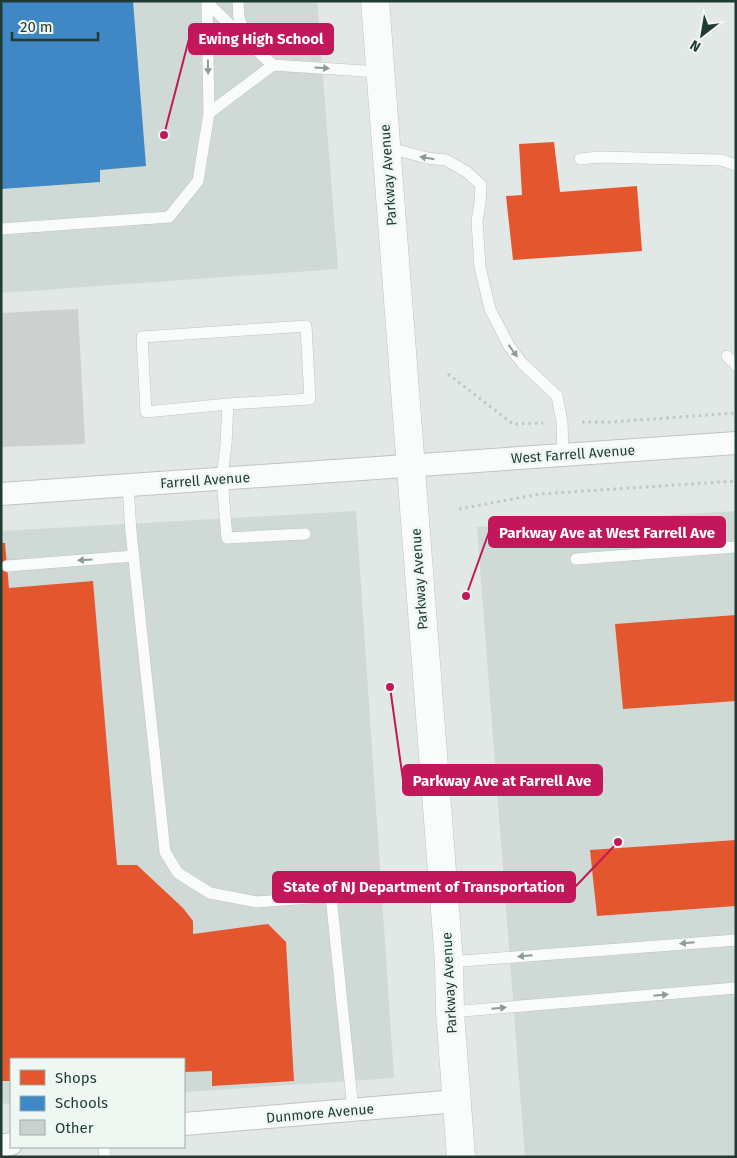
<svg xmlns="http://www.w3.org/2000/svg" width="737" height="1158" viewBox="0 0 737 1158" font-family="'Fira Sans',sans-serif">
<rect width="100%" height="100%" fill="#e1e8e5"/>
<path fill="#cfd9d5" d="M1,1h316l21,268 -337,24z
M356,511l38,567 -210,14v-33h-173v44l-10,1v-573z
M736,511v646h-211l-48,-630z"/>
<path fill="#e4572e" d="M554,142l6,50 77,-6 5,65 -129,9 -7,-64 16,-1 -3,-51z
M1,543h4l4,45 84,-7 24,284h20l46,43 10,13v13l75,-10 18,18 8,139 -82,5v-15l-28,1v-13h-173v22h-9z
M736,615v86l-113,8 -8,-85z
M736,840v66l-139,10 -7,-66z"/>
<path fill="#3f88c5" d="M1,1h132l13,165 -46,4v12l-99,7z"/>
<path fill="#ccd1cf" d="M78,309l7,135 -84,3v-134z"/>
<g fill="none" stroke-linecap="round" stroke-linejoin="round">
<defs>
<path id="service" d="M207,1l2,112 64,-48
M238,1l1,17 11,27 23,20 107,7
M207,2l39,39
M386,147l41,11 19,2 21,12 14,13 -1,18 -3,18 3,46 10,42 19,37 13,17 35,33 5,26 1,32
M580,159l19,-2 122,3 15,5
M1,229l168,-12 29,-36 11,-68
M727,356l9,9
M228,404l82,-5 -4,-73 -164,11 4,75 82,-8 -2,40 -4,35 5,59 78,-4
M128,485l3,47 34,320 13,21 32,20 47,9 116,-9 70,-3
M576,559l160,-12
M7,566l127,-10
M331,896l22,214
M449,962l287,-22
M450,1012l286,-24
M104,1147l1,10"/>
<path id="minor" d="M1,494l735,-51
M184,1124l273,-23
M1,1146l10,-2"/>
<path id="secondary" d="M375,1l74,961 1,50 11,145"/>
</defs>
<use href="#service" stroke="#bec5c2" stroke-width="12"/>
<use href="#minor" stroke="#bec5c2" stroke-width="24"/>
<use href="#secondary" stroke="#bdc6c2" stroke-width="29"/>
<path stroke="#bfc8c4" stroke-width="3" stroke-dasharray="2.5 4" stroke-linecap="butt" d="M448,374l65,50 30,-1
M582,422h28l126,-9
M459,509l81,-15 196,-13"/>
<use href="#service" stroke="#fafcfb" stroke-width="11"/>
<use href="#minor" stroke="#fafcfb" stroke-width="22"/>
<use href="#secondary" stroke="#fafcfb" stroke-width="28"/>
</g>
<defs><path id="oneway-solid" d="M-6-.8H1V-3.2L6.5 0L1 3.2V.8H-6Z" transform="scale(1.25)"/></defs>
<g fill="#8c9c97">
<use href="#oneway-solid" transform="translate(208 67) rotate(89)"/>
<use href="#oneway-solid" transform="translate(322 68) rotate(4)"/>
<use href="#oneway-solid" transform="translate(427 158) rotate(-170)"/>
<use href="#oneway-solid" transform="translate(513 351) rotate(54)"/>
<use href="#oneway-solid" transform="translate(85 560) rotate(176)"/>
<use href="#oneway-solid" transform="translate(687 943) rotate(175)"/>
<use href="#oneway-solid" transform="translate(525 956) rotate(175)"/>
<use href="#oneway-solid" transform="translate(661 995) rotate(-5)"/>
<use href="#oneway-solid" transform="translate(499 1008) rotate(-5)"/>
</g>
<g text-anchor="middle" stroke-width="5" stroke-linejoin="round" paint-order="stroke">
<g font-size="14" fill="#1f3b33" stroke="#eff7f3">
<text transform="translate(388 175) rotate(-94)" y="5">Parkway Avenue</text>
<text transform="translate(573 454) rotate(-4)" y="5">West Farrell Avenue</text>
<text transform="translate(205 480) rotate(-4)" y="5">Farrell Avenue</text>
<text transform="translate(419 579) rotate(-94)" y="5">Parkway Avenue</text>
<text transform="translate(449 983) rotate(-93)" y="5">Parkway Avenue</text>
<text transform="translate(320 1113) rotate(-5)" y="5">Dunmore Avenue</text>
</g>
</g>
<path fill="none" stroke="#c2185b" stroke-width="2" d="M164 135L189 39M466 596L489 532M390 687L403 780M618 842L575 887"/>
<g fill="#c2185b" stroke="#eff7f3" stroke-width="2">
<circle cx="164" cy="135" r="5"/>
<circle cx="466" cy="596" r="5"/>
<circle cx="390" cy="687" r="5"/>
<circle cx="618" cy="842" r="5"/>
</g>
<g fill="#c2185b" stroke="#c2185b" stroke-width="2">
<rect x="189" y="24" width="144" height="30" rx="5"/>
<rect x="489" y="517" width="236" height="30" rx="5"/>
<rect x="403" y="765" width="199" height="30" rx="5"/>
<rect x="273" y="872" width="302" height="30" rx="5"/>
</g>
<g font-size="15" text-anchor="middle" font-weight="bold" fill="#fff">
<text x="261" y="44">Ewing High School</text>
<text x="607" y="538">Parkway Ave at West Farrell Ave</text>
<text x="502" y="786">Parkway Ave at Farrell Ave</text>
<text x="424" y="892">State of NJ Department of Transportation</text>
</g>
<rect width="737" height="1158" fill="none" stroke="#1f3b33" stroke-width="5"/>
<rect x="10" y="1058" width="175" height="90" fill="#eff7f3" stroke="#9caca6"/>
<rect x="20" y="1070" width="25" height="15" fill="#e4572e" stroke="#9caca6"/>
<text x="55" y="1083" font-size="15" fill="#1f3b33">Shops</text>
<rect x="20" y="1096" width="25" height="15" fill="#3f88c5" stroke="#9caca6"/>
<text x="55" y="1108" font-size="15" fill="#1f3b33">Schools</text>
<rect x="20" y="1120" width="25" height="15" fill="#ccd1cf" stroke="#9caca6"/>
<text x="55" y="1133" font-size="15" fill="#1f3b33">Other</text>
<g transform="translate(702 35) rotate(211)" stroke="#eff7f3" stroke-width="4" paint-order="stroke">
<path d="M0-4L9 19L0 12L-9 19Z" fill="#1f3b33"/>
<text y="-8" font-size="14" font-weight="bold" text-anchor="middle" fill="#1f3b33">N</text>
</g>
<path d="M12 32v8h86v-8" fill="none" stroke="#1f3b33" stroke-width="2.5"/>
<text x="20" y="32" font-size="15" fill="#1f3b33" stroke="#eff7f3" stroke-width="4" paint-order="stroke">20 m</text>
</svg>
